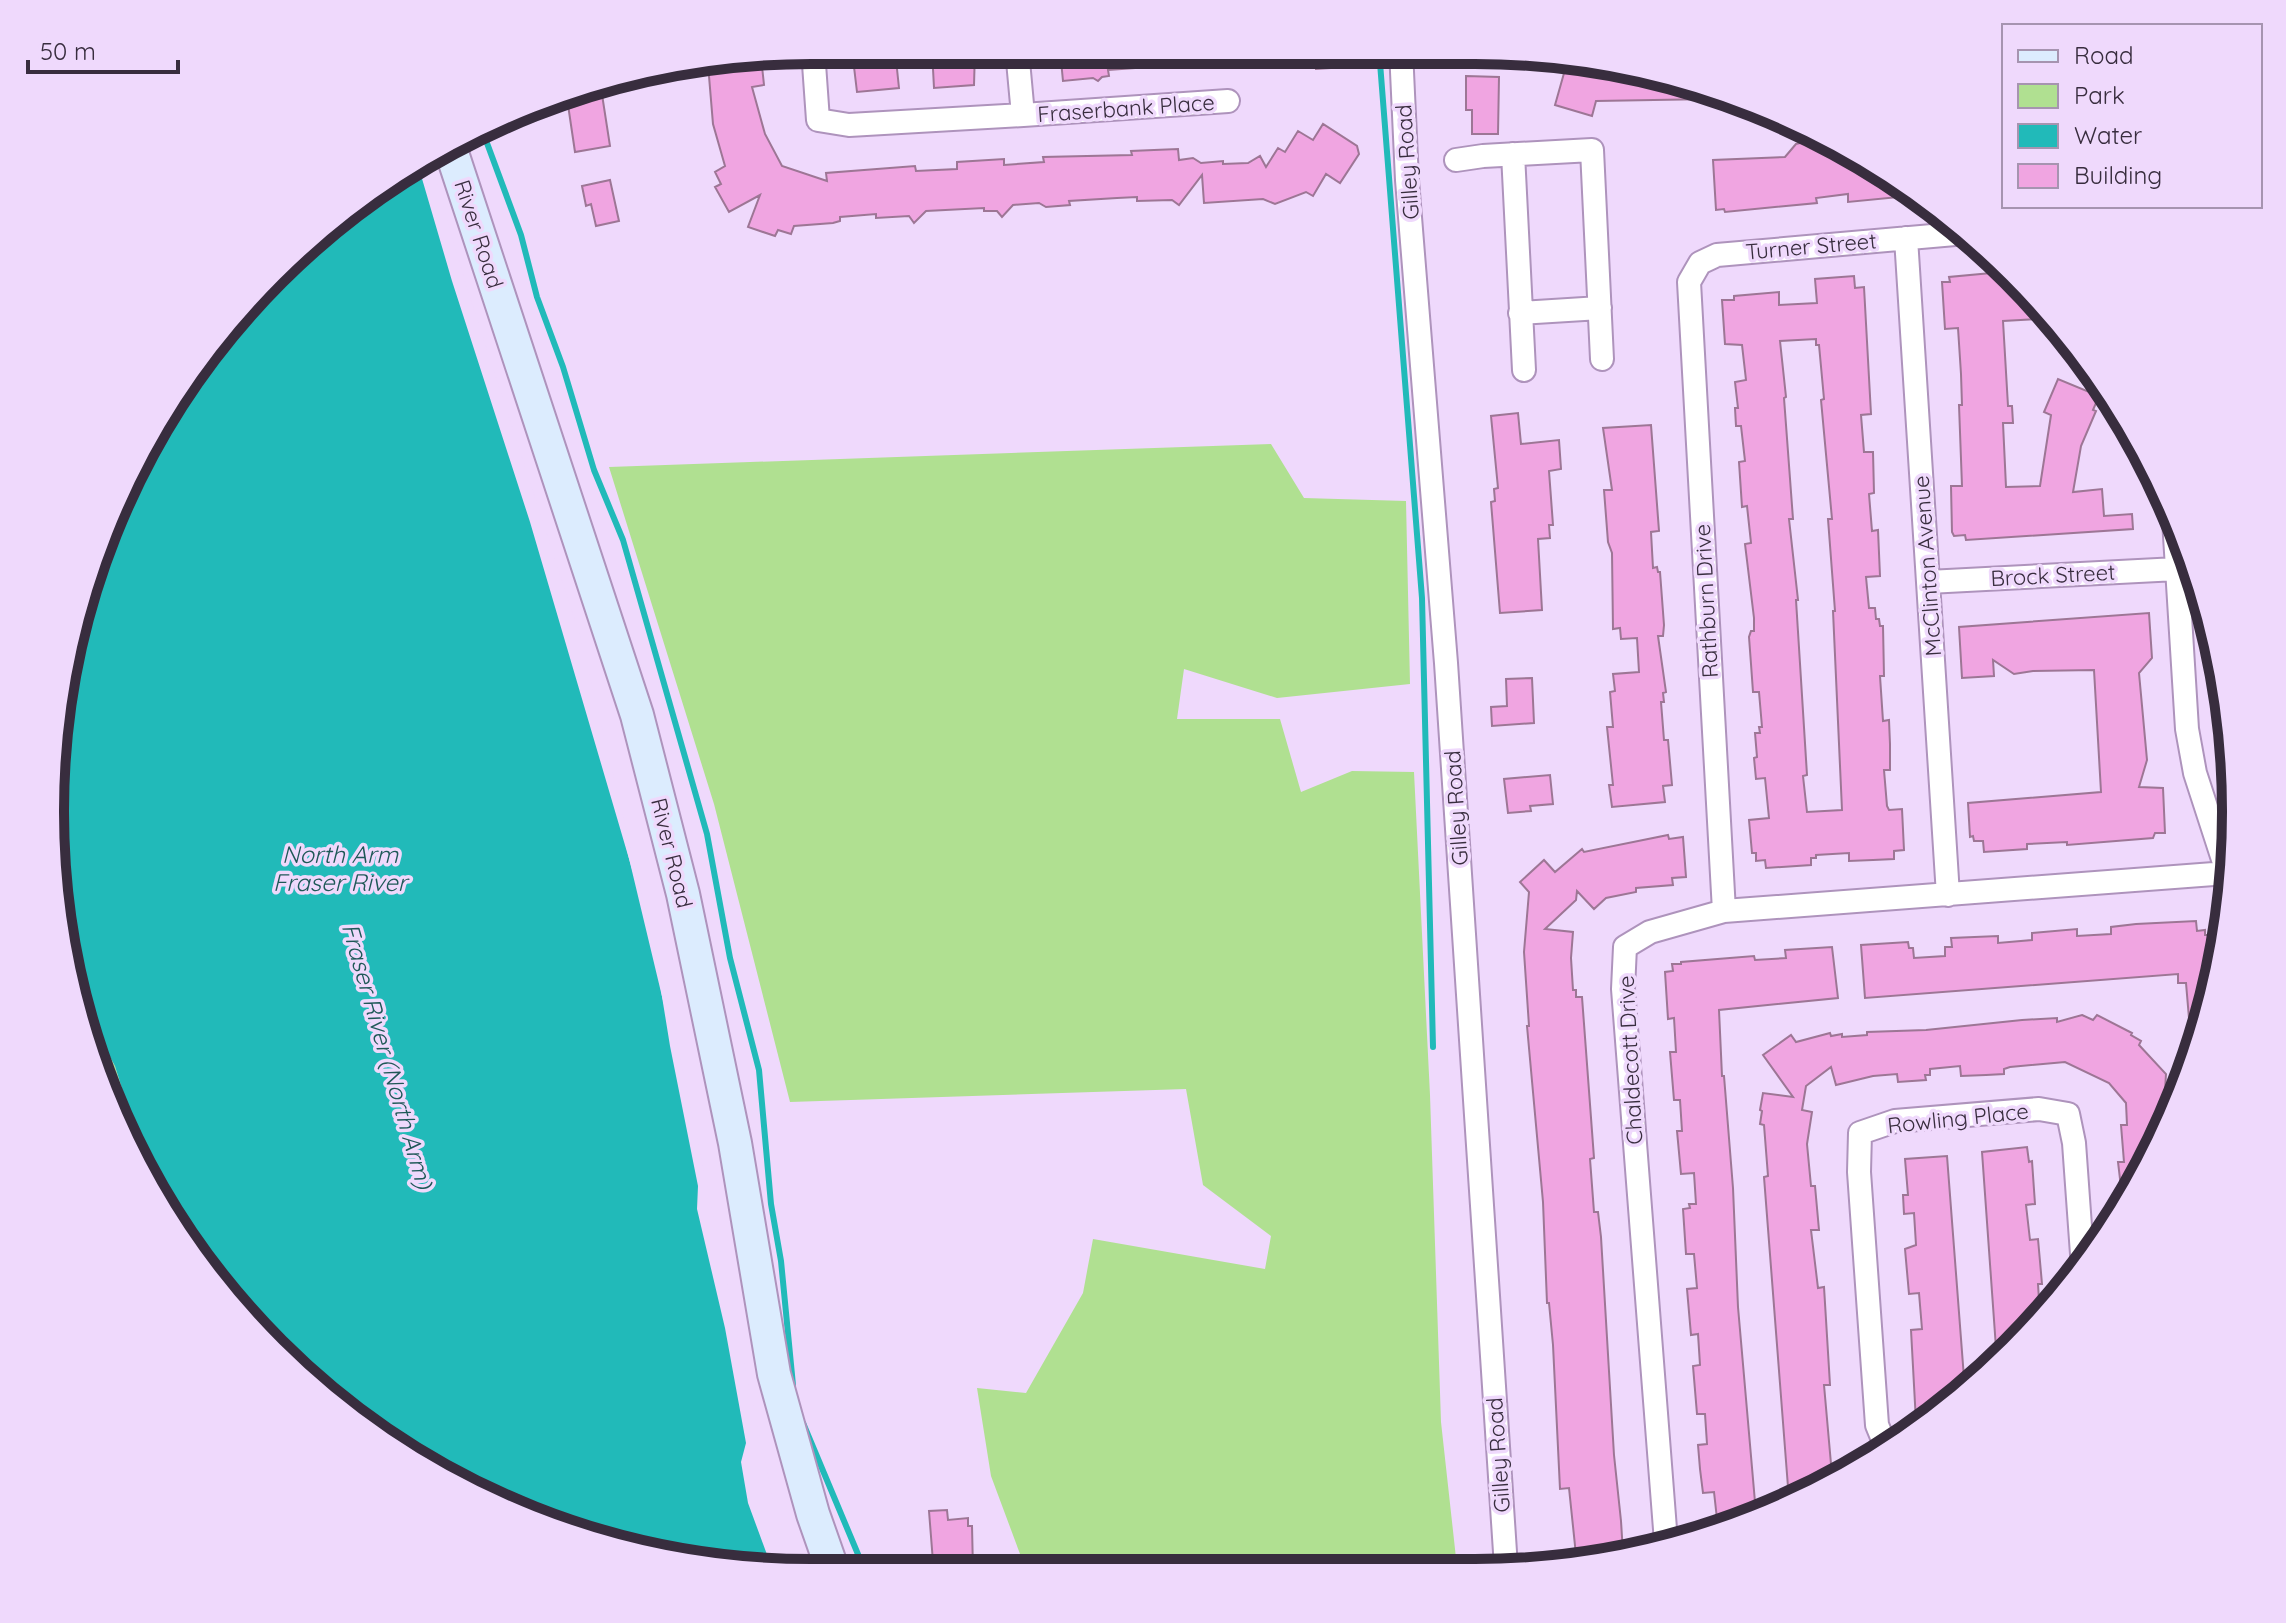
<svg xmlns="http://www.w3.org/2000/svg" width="2286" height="1623" viewBox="0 0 2286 1623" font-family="Quicksand,sans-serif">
<rect width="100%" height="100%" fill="#efd9fc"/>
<path fill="#b0e091" d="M1271,444l33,54 102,3 4,183 -133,14 -93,-29 -7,50h103l21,73 51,-21 62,1 16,323 11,327 16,145 -133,1 -2,-9 -159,10 -137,1 -35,-94 -14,-88 49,5 57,-100 10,-54 172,30 6,-33 -68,-51 -17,-96 -396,13 -76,-298 -105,-337z
M90,1020l25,46 36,116 -23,-34z"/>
<path fill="#21bab9" d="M426,161l150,476 95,397 113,537h-22l-147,-24 -141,-53 -126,-79 -109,-102 -88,-131 -36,-116 -25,-46 -33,-109v-199l71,-237 111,-165 150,-132z"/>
<path fill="#efd9fc" d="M430,159l36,126 114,351 72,301 -122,-415 -78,-241 -34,-116z
M653,941l22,92 113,538h-15l-25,-68 -7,-41 5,-19 -21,-115 -28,-119 1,-23 -28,-140z"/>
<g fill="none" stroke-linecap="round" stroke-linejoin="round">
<path stroke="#21bab9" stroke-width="6" d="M1379,50l43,548 11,449
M484,135l37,100 16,62 26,70 31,103 29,70 84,294 23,124 29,112 12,134 10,57 12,124
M803,1423l62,148"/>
</g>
<path fill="#f0a5e1" stroke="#9d7695" stroke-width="2" fill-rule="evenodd" d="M852,50h43l4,38 -42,4z
M932,50h43l-1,35 -40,3z
M1060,50h87l1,17 -40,3 1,6 -7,1 -4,4 -5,-3 -30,3z
M1315,50h30l1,17 -30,2z
M761,57l3,28 -12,2 13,47 17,32 45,15 -1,-8 89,-7 1,5 41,-2v-7l47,-3v6l40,-3 -1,-5 89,-2 -1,-4 23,-1 24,-1 1,11 14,-2 8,5 22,-2v3l25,-1 12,-7 6,11 12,-19 7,4 13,-21 15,9 10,-16 34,22 2,8 -19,29 -14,-9 -13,22 -7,-4 -31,12 -12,-5 -59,4 -2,-28 -23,30 -7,-5 -35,1v-4l-20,1 -48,3 1,4 -24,2 -7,-4 -26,2 -11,12 -5,-6h-13v-3l-58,3 -12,12 -5,-7 -33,2v-4l-36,3v4l-7,2 -39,3 -3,8 -13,-4 -3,6 -27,-9 12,-32 -31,17 -14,-25 6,-3 -6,-12 10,-6 -12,-42 -5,-60z
M1568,59l56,6 88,34 -116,2 -4,15 -37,-11z
M1466,76l33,1 -1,57h-26v-24h-6z
M601,88l9,58 -35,6 -8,-54 15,-7z
M1804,142l3,3 19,-2 7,8 14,-2 9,3 53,44 -61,6v-8l-32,4 1,5 -92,9 -1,-3 -8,1 -3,-50 72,-3 11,-13z
M610,180l9,41 -23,5 -5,-22 -5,2 -4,-20z
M2002,272l45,38 6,8 -50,3 5,85h4l1,17h-10l3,64 34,-1 11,-71 -7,-3 14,-33 41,17 -6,14 3,1 -15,35 -8,46 29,-3 2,27 28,-2 1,15 -167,11 -1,-5 -11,1 -2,-4 -1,-46h11l-3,-81h3l-1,-31 -3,-46 -13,1 -3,-47h8l-1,-5z
M1854,276l1,12 9,-1 7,127 -10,1 3,37h9l1,41 -5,1 3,37 6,-1 2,46 -14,1 3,31h6l1,11h3l1,7h3l1,50h-4l3,45 6,-1 1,24v26h-6l3,36 2,4 13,-1 2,41 -10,1v8l-21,1 -24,1v-8l-33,2v3h-5v7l-45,3 -1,-8 -9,1v-8h-4l-3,-33 20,-2 -4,-40 -9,1 -2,-21 3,-1 -2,-24h5l-1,-6h3l-3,-35h-6l-2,-28 -2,-27 2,-6h3v-13l-9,-74 6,-1 -4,-37 -5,1 -3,-45 6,-1 -4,-35h-5l-1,-18h3l-3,-26 11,-2 -4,-35 -17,-1 -3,-44h12v-4l45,-4v13l38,-2 -2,-24zM1816,339v6h3l5,54 -3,1 11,119h-4l7,92h-2l9,199 -35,2 -4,-36 4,-1 -11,-175h2l-9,-81h4l-9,-121 2,-1 -6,-56z
M1518,413l3,31 38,-4 2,29 -12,2 4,54h-4l1,13 -12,1 4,71 -42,3 -9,-111 4,-1 -1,-12 4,-1 -7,-72z
M1651,425l8,106 -8,1 2,36 4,-1 1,5h2l4,53 -1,11h-5l8,56 -3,1 1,9h-3l3,38h4l4,45 -9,1 2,16 -53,5 -3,-22h4l-6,-58h6l-3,-35 5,-1 -2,-17 26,-2 -2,-34 -16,1 -1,-11 -7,1 -1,-76 -4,-11 -4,-52h8l-9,-62z
M2149,613l3,45 -13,15 8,87 -8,27 24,1 2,45h-10l-2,5 -86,7v-3l-40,2v5l-43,3 -1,-11h-9l-1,-5 -3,1 -2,-34 133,-11 -7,-122 -61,1 -19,3 -21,-14 1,16 -32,2 -3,-51z
M1532,678l2,45 -42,3 -1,-19 16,-1 -1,-27z
M1550,775l3,29 -23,2 1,5 -23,2 -4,-34z
M1668,835l1,4 14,-2 3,40 -14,1 1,7 -37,3v4l-30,6 -12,11 -17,-18 -1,9 -31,29 28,3 -2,26 2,32h3v7h6l12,161 -4,1 4,53h4l3,25 13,218 7,66 2,32 -37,10v-4l-7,1v-5h-3l-7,-67 -9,1 -7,-144 -4,-42h-2l-4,-101 -16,-176h2l-5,-74 5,-60 -9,-10 24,-22 11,12 27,-23 2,3z
M2196,921l1,10 8,-1v5h8l2,27 -5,47 -8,21h-12l-4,-47h-8v-9l-313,24 -4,-53 47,-3 1,6h4l1,10 31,-2v-9h7l-1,-9 47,-2v7l34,-3v-7l45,-4v7l34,-2v-7l25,-3z
M1832,947l6,51 -119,12 3,66h2l9,112 5,119 17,195v16l-37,10 -4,-36 -11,1 -3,-24 -2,-24 9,-1 -2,-30h-8l-4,-48 7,-1 -2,-31 -7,1 -4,-46 10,-1 -3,-34h-8l-3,-45 7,-1 -1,-4h7l-2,-31 -13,1 -4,-43h5l-2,-31h-6l-4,-48h6l-2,-34 -6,1 -3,-47 8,-1 -1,-7h9v-2l73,-6 1,4 31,-2 -1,-8z
M2082,1015l11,5 4,-5 35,18 -1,2 10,6 -2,4 27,29 -2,33h2l2,15 -11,27 -34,55 -5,-42h6l-3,-37h6l-1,-22 -17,-20 -44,-21 -55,5 -6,2v5l-18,1 -25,1 -1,-10 -30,3v6h-5l1,5 -28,2 -1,-8 -24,2 -37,9 -5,-18 -25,19 -4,24 10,2 -5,32 4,42h4l4,44h-8l7,58 6,-1 6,98h-6l7,79 -8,11 -6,1 -11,10 -18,1 -24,-310 4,-1 -4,-51 -4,-1 2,-13 -2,-1 3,-17 30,4 -30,-42 28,-20 5,7 34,-9 1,3 11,-2v3l25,-2v-3l59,-2 96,-10 35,-2v4z
M2027,1147l2,15 3,-1 3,43 -9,1 4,35 8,-1 4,45h-4l2,32 -43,46 -15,-210z
M1947,1156l18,235 -49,31 -5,-92 11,-1 -3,-36 -10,1 -4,-45 11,-4 -2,-32 -10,1 -1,-19h5l-3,-36z
M947,1510l1,10 20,-2v8h4l1,44h-25l-1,-9 -14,1 -4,-51z"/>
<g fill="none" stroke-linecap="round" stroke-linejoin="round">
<defs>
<path id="street" d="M813,50l5,70 31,5 174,-10 -6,-65
M1401,50l6,130 39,483 60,904
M1023,115l205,-14
M1513,154l11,216
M1456,160l27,-4 109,-6 10,209
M1906,238l42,657
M1520,313l80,-5
M2174,520l13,209 8,44 36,111
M1928,582l249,-13
M1724,911l-35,-629 11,-19 17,-8 238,-21
M1884,1442l-7,-17 -18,-253 1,-39 35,-12 144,-12 29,5 6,29 9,125
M1666,1542l-43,-553 2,-42 25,-15 74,-21 503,-38"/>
<path id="secondary" d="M451,150l186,565 46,179 52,249 39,231 39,140 20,57"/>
</defs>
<use href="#street" stroke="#ae93bc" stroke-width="26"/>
<use href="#secondary" stroke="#ae93bc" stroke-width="36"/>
<use href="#street" stroke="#fff" stroke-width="22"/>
<use href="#secondary" stroke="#dcecfe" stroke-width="32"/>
</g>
<g text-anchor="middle" stroke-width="7" stroke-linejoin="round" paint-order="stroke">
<g font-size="22" fill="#382d3e" stroke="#efd9fc">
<text transform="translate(1126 108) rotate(-4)" y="8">Fraserbank Place</text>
<text transform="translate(1407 162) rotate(-94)" y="8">Gilley Road</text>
<text transform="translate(479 234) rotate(72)" y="8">River Road</text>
<text transform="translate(1811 246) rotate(-5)" y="8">Turner Street</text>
<text transform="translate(1927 566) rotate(-94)" y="8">McClinton Avenue</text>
<text transform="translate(2053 575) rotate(-3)" y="8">Brock Street</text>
<text transform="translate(1706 601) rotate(-93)" y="8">Rathburn Drive</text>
<text transform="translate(1456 808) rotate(-94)" y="8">Gilley Road</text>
<text transform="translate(672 853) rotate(76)" y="8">River Road</text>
<text transform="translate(1630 1060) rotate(-93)" y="8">Chaldecott Drive</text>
<text transform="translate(1958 1118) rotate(-6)" y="8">Rowling Place</text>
<text transform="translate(1498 1455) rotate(-94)" y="8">Gilley Road</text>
</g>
<g font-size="24" font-style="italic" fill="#1e5857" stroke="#efd9fc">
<text x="340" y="863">North Arm<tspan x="340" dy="28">Fraser River</tspan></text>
<text transform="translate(387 1056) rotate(74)" y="8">Fraser River (North Arm)</text>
</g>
</g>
<path d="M0 0H2286V1623H0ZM811 64H1475A747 747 0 0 1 2222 811V812A747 747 0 0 1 1475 1559H811A747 747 0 0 1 64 812V811A747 747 0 0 1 811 64Z" fill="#efd9fc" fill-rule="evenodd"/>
<path fill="none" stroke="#382d3e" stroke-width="10" d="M811 64H1475A747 747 0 0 1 2222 811V812A747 747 0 0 1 1475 1559H811A747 747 0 0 1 64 812V811A747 747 0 0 1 811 64Z"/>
<rect x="2002" y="24" width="260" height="184" fill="#efd9fc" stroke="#a694b0" stroke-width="2"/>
<rect x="2018" y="50" width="40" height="12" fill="#dcecfe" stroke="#a694b0" stroke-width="2"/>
<text x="2074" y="64" font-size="24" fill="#382d3e">Road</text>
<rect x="2018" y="84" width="40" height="24" fill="#b0e091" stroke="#a694b0" stroke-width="2"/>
<text x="2074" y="104" font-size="24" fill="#382d3e">Park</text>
<rect x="2018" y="124" width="40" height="24" fill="#21bab9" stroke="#a694b0" stroke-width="2"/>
<text x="2074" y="144" font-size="24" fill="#382d3e">Water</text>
<rect x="2018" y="164" width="40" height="24" fill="#f0a5e1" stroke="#a694b0" stroke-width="2"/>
<text x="2074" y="184" font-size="24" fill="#382d3e">Building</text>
<path d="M28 60v12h150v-12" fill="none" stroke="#382d3e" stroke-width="4"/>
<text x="40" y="60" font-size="24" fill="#382d3e" stroke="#efd9fc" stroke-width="6" paint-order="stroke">50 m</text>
</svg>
